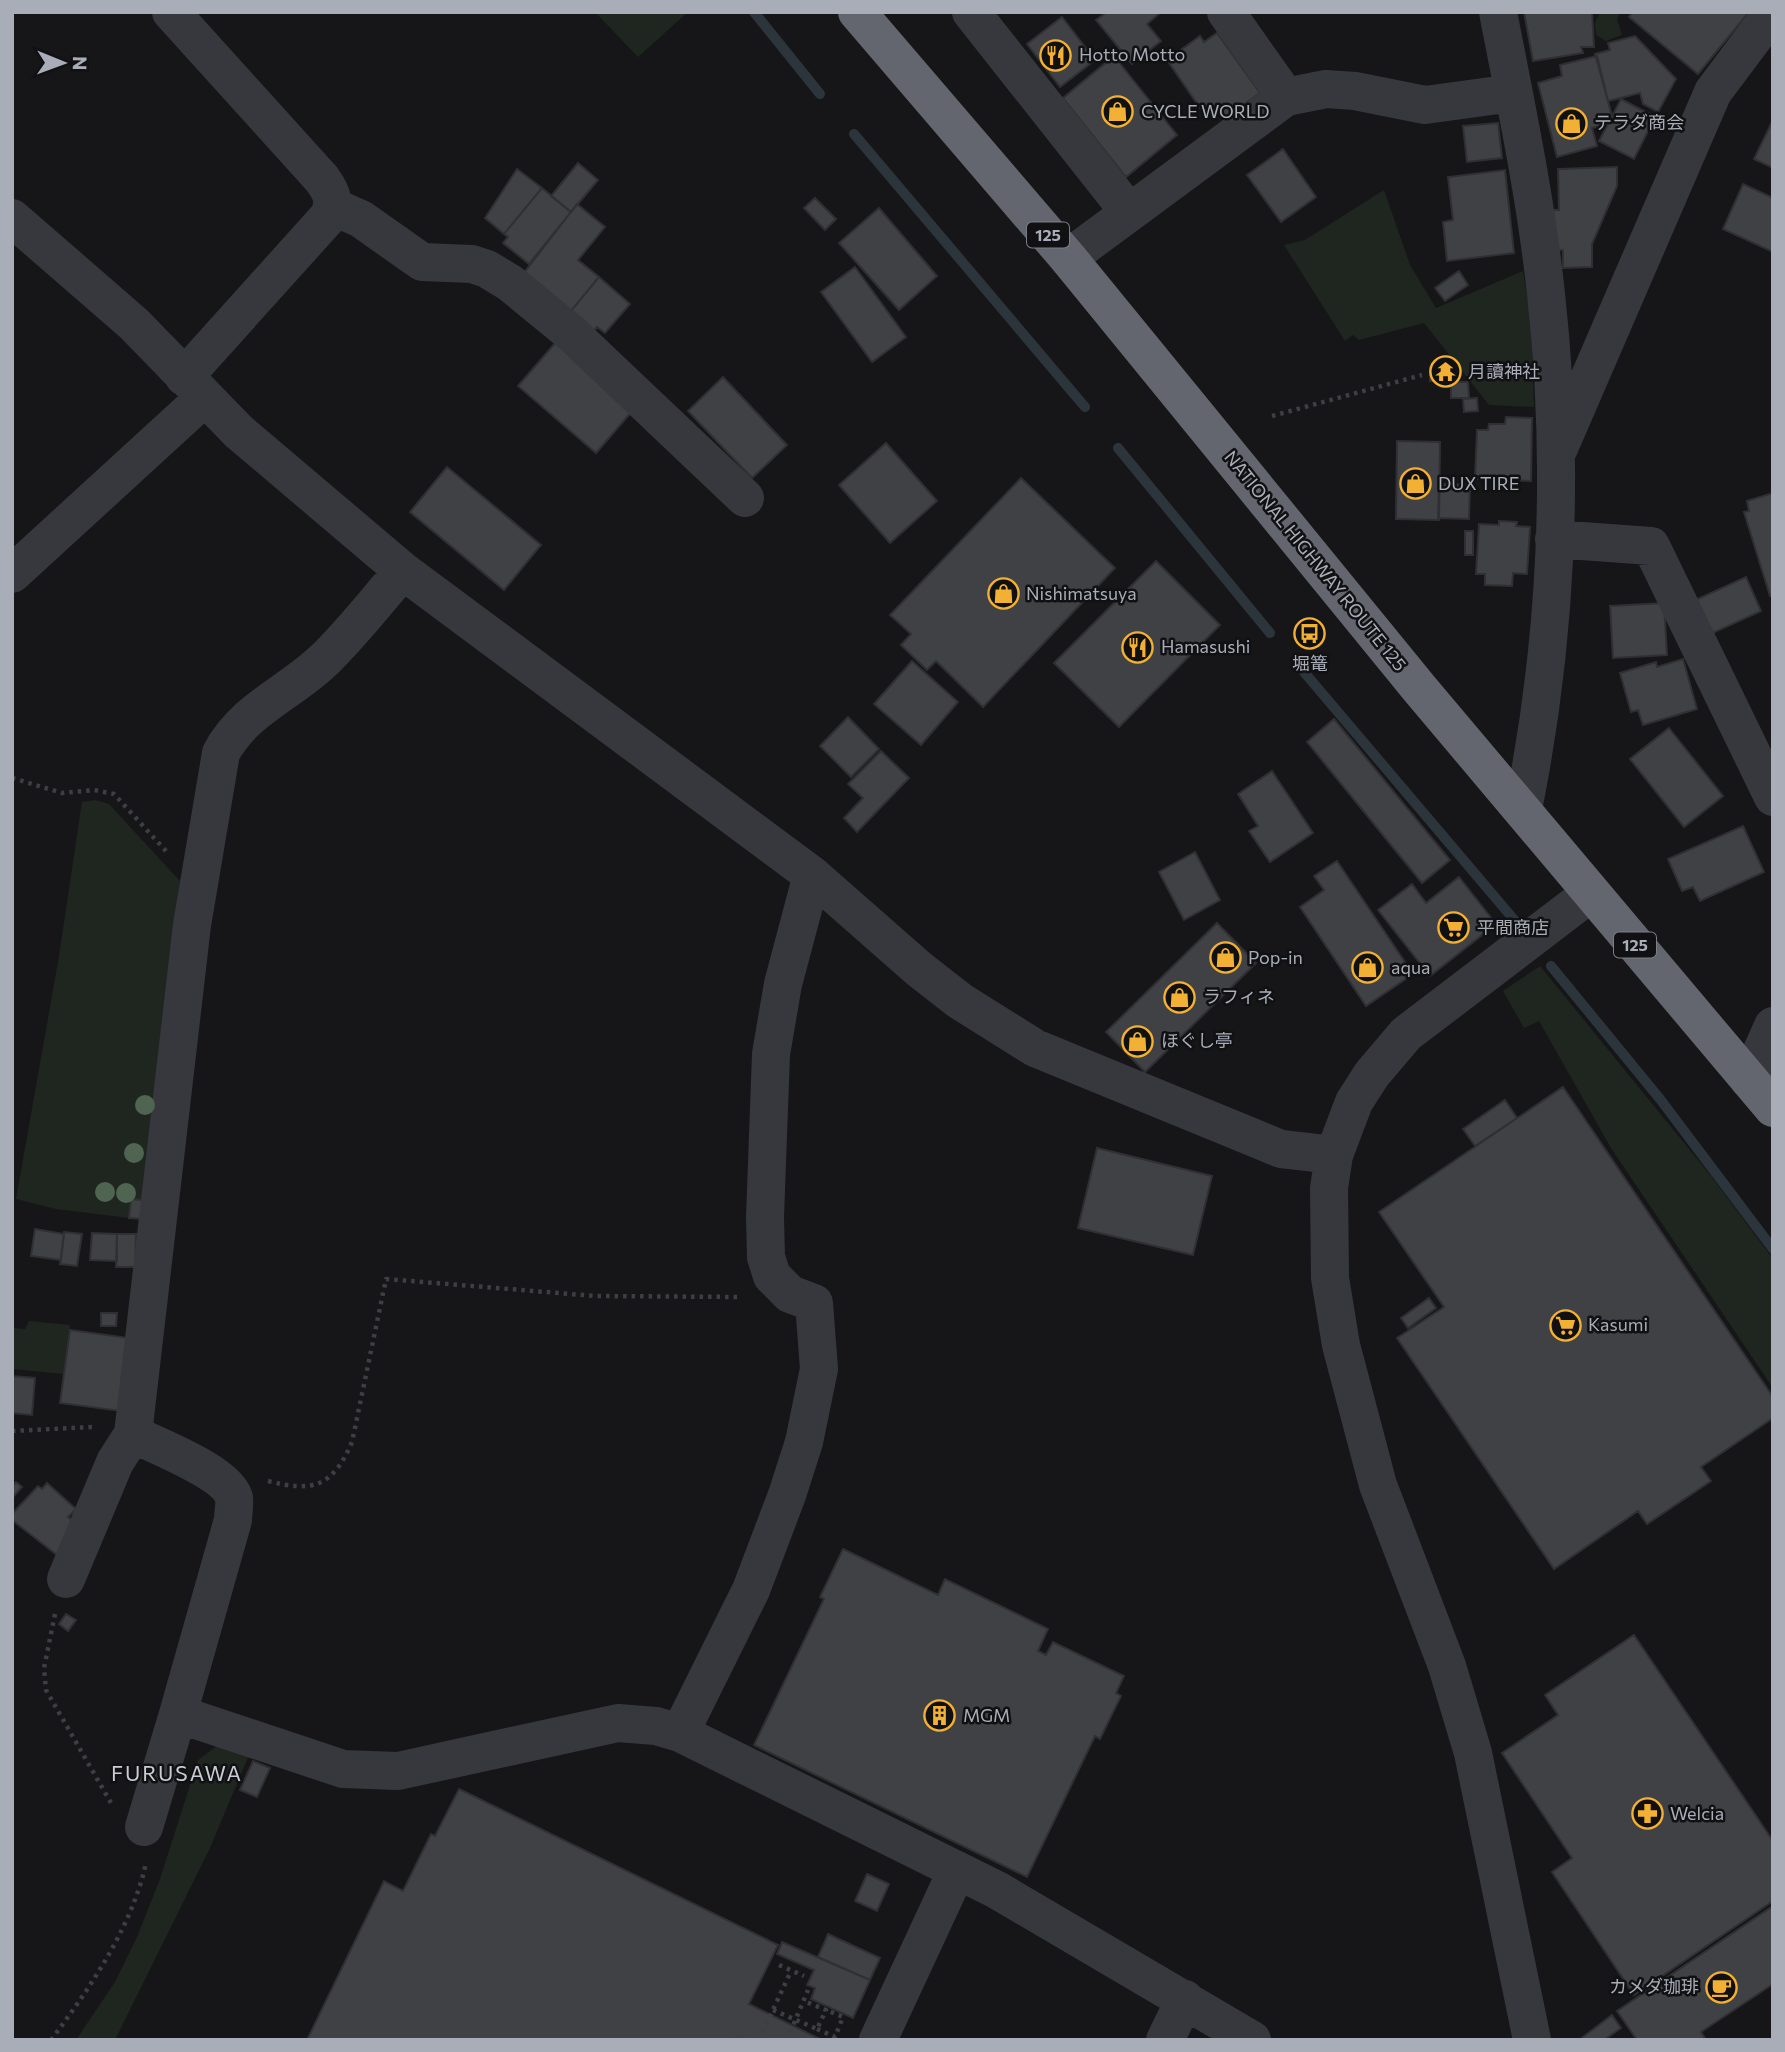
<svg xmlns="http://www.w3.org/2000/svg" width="1785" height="2052" viewBox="0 0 1785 2052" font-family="Commissioner,'Noto Sans JP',sans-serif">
<rect width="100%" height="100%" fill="#161618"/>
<path fill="#1e261f" d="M595,12h93l-50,45z
M1600,12h21l-4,7 5,16 -16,6 -10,-6 -1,-12z
M1384,190l26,75 26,43 87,-37 8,49 3,87 -45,-2 -65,-82 -65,17 -6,-5 -8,6 -61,-96 21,-5z
M95,800l14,4 71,77 -33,320 -16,-2 -2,19 -73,-9 -40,-10 43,-243 23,-154z
M1540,966l171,210 62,83v129l-162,-240 -72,-127 -15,7 -21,-37z
M29,1321l41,4 -6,49 -52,-5v-41l13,1z
M221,1743l28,12 -39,93 -95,192h-39l39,-58 22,-45 23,-58 38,-119z"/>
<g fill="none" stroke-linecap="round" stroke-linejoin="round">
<path stroke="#2c353c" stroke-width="10" d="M754,12l66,82
M854,134l231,273
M1118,448l152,185
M1304,672l212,250
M1551,966l109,133 113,150"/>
</g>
<path fill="#404145" stroke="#303034" stroke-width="2" d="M1107,12h54l-14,12 14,17 -29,23 -36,-44z
M1524,12h68l2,35h-13l2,6 -50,8z
M1632,12h117l-51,62 -69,-57z
M1062,17l33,43 -35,27 -33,-43z
M1217,33l43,60 -36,26 -6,-9 -11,8 -40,-58 33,-24 4,6z
M1635,36l41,43 -18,33 -15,-8 -3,-11 -32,8 -13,-47 15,-4 -2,-7z
M1114,56l63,79 -51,42 -63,-79z
M1597,56l15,61 -4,7 -16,4 5,18 -40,11 -19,-74 24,-7 -2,-11z
M1621,99l34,18 -21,42 -35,-18z
M1773,120v48l-19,-9z
M1498,123l4,35 -35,4 -4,-36z
M1283,149l33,48 -35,25 -34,-47z
M578,163l20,17 -27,32 -20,-16z
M1617,167v19l-25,58v23l-29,1v-18h-9l-1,-40h6l-1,-41z
M517,169l25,19 -38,46 -19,-16z
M1505,170l9,83 -67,8 -4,-39 10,-2 -5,-43z
M1743,184l30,14v54l-50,-23z
M542,188l29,24 -42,52 -26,-21 5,-6 -4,-3z
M815,198l21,21 -11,11 -21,-22z
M577,204l28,23 -27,33 21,17 -33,40 -46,-39z
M879,208l58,68 -38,34 -60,-67z
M855,267l51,70 -34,25 -51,-70z
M1459,271l9,14 -23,16 -10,-13z
M599,277l31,27 -25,29 -8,-6 -8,9 -23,-19z
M557,341l77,68 -38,44 -78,-67z
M1438,360h16v21h-24v-14h8z
M723,377l64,68 -35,33 -64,-67z
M1451,382h17l1,16h-18z
M1477,398l1,13 -14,1 -1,-13z
M1506,417l26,1 -1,63 -56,-2 2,-49h11l1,-6h16z
M1397,441l43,1 -1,78 -43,-1z
M886,443l51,58 -47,42 -51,-58z
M447,467l94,78 -37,45 -94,-78z
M1021,478l94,90 -132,139 -47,-46 -9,9 -26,-25 10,-11 -21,-19z
M1439,484h31l-1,35 -31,-1z
M1773,493v102l-3,1 -26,-84 5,-1 -2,-10z
M1499,521l18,1 -1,4 14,1 -3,47 -14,-1 -1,13 -27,-1v-11h-9l3,-50 20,1z
M1465,531h8v24h-8z
M1156,561l64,64 -101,102 -65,-64z
M1746,577l15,34 -55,25 -15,-34z
M1664,603l3,52 -54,3 -3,-52z
M1683,659l14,50 -54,16 -5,-15 -7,2 -11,-39 36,-11 1,5z
M912,661l46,41 -37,43 -47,-41z
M848,717l31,32 -28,28 -31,-31z
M1334,719l116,141 -28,23 -115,-141z
M1669,728l54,68 -39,31 -54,-68z
M881,751l28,27 -52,54 -13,-14 19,-20 -15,-14z
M1272,771l41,62 -43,29 -21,-31 9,-5 -20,-32z
M1743,826l21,46 -64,29 -7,-14 -11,4 -14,-32z
M1195,852l25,48 -36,20 -25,-48z
M1337,861l76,113 -47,32 -66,-99 24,-17 -10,-14z
M1459,877l37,47 -66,52 -52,-66 34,-26 14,19z
M1217,923l39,40 -111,109 -39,-40z
M1563,1087l210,310v21l-72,49 10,14 -64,43 -9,-13 -84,58 -157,-231 47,-31 -65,-95z
M1505,1100l12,18 -42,28 -12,-17z
M1097,1148l115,28 -19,79 -115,-27z
M131,1199l12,1 -1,19 -13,-1z
M35,1229l29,5 -3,26 -30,-4z
M64,1232l18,2 -5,32 -17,-2z
M92,1233l25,1v27l-27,-1z
M117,1234h19l-1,33h-19z
M1429,1298l7,10 -28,20 -7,-10z
M101,1313h16l-1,13h-15z
M70,1330l59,8 -8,73 -61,-8z
M12,1376l23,2 -3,37 -20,-2z
M16,1482l6,5 -10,11v-12z
M47,1483l29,26 -8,8 6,5 -17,33 -45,-35v-6l26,-28 4,3z
M843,1549l95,46 7,-16 103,50 -10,22 8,4 7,-13 71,34 -8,17 5,3 -21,43 -5,-3 -68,141 -273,-132 70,-146 -4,-2z
M66,1614l10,6 -8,11 -9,-7z
M1634,1635l139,206v60l-139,94 -82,-123 20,-14 -70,-105 56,-38 -13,-20z
M253,1761l17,7 -13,29 -17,-7z
M459,1789l319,156 -29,59 73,36h-515l77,-159 19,10 28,-57 4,2z
M867,1874l22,10 -12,27 -22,-10z
M1773,1906v78l-72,48 5,8h-69l-20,-29z
M828,1934l52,24 -10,22 -52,-23z
M782,1942l88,38 -17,38 -42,-19 4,-11 -8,-3 7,-15 -37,-16z
M1612,2015l9,13 -17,12h-25z"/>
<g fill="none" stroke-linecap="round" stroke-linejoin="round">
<path stroke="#3d3f44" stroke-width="4.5" stroke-dasharray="3.5 5" stroke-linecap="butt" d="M1272,416l150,-41
M12,778l50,15 32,-3 20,4 52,57
M12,1431l80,-4
M268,1481c46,12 65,5 84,-39l34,-163 209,17 145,1
M55,1614l-11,54 2,22 65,113
M779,1965l25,11
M773,2010l44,19 9,-19 -22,-9
M817,2029l18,8 8,-20 -17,-7
M51,2040c39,-52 81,-113 95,-177
M734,2040l3,-5 10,5
M759,2040l32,-69
M787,2040l21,-50"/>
<path stroke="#37383d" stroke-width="38" d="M171,12l151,167c10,14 14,23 6,38l-144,160
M971,12l158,200
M1226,12l60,85
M1498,12c18,93 38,187 48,282 19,171 11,347 -23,515
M334,207l27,12 61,43 50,2 15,5 23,14 61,50 174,165
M12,218l122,106 105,108 164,139 409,304 107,94 41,32 75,47 246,101 53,6
M1068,258l218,-161 40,-8 29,2 70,14 88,-12
M1559,448l154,-356 60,-80
M1554,539l97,7 122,251
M12,574l191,-175
M1749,1080l24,-54
M133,1434c23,12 94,38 101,64 1,6 -1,15 -1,22l-55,194 165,55 55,2 220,-48 38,3 24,7 317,157 255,150
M66,1579l49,-117 18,-28 59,-509 29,-172c23,-44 69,-60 103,-93 28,-27 53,-60 79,-89
M680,1733l71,-143 36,-95 17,-53 15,-73 -5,-66 -24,-9 -18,-18 -6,-19 -1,-40 6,-163 12,-70 29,-109
M144,1827l34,-113
M878,2040l79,-170
M1165,2040l20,-41
M1532,2040l-59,-287 -26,-87 -69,-181 -37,-140 -11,-67 -1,-90 5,-33 20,-53 18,-28 34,-40 185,-141"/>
<path stroke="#63666e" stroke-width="38" d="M857,12l211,246 351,430 354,420"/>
</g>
<g fill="#506452">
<circle cx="145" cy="1105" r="10"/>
<circle cx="134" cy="1153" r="10"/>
<circle cx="105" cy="1192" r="10"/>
<circle cx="126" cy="1193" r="10"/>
</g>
<defs>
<symbol id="restaurant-ring" viewBox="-11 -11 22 22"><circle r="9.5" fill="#111113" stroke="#f2b134" stroke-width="1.5"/><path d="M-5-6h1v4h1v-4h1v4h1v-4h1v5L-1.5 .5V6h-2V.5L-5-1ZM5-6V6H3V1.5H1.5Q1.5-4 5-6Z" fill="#f2b134"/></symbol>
<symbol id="shop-ring" viewBox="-11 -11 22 22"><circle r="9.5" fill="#111113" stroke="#f2b134" stroke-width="1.5"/><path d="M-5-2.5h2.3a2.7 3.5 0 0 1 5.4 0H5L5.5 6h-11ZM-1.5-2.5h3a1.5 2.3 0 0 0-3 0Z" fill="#f2b134"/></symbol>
<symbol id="temple-ring" viewBox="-11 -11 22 22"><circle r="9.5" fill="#111113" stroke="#f2b134" stroke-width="1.5"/><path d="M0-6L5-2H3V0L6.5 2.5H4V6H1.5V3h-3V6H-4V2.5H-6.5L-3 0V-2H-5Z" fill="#f2b134"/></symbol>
<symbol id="bus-ring" viewBox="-11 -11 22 22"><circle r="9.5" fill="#111113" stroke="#f2b134" stroke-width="1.5"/><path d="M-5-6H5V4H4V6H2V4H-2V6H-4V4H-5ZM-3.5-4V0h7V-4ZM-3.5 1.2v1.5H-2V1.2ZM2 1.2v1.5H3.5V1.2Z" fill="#f2b134"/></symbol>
<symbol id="supermarket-ring" viewBox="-11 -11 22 22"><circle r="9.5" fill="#111113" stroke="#f2b134" stroke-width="1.5"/><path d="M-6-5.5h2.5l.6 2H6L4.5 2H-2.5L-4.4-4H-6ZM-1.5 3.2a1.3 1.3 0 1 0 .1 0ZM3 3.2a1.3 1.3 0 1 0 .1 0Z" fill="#f2b134"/></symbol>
<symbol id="building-ring" viewBox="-11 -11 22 22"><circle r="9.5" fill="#111113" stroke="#f2b134" stroke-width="1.5"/><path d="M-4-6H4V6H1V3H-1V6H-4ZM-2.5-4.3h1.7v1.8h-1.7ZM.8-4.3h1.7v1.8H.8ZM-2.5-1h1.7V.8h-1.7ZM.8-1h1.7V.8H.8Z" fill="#f2b134"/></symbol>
<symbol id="pharmacy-ring" viewBox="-11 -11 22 22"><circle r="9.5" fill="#111113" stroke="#f2b134" stroke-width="1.5"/><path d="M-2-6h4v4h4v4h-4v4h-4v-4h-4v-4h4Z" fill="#f2b134"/></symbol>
<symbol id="cafe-ring" viewBox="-11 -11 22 22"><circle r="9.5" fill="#111113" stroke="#f2b134" stroke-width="1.5"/><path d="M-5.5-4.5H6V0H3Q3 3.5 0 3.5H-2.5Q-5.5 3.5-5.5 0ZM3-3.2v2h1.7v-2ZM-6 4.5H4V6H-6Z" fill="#f2b134"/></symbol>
</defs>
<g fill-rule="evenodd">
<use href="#restaurant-ring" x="1038" y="38" width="35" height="35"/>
<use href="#shop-ring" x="1100" y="94" width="35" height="35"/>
<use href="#shop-ring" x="1554" y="106" width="35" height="35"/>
<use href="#temple-ring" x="1428" y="354" width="35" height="35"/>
<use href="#shop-ring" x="1398" y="466" width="35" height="35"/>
<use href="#shop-ring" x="986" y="576" width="35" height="35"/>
<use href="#bus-ring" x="1292" y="616" width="35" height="35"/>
<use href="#restaurant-ring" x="1120" y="630" width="35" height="35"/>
<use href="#supermarket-ring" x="1436" y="910" width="35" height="35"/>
<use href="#shop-ring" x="1208" y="940" width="35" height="35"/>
<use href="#shop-ring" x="1350" y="950" width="35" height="35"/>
<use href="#shop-ring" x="1162" y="980" width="35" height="35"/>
<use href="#shop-ring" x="1120" y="1024" width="35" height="35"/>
<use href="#supermarket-ring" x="1548" y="1308" width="35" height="35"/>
<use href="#building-ring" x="922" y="1698" width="35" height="35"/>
<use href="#pharmacy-ring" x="1630" y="1796" width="35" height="35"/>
<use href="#cafe-ring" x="1704" y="1970" width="35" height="35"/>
</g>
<g text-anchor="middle" stroke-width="5" stroke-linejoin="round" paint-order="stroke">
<g fill="#111113" stroke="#7b7e86" stroke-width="2">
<rect x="1027" y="222.5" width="42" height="25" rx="5"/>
<rect x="1614" y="932.5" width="42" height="25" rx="5"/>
</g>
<g font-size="16" font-weight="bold" fill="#a8adb8">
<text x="1048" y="241">125</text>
<text x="1635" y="951">125</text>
</g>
<g font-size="18" fill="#a8adb8" stroke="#111113" text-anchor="start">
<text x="1079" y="61">Hotto Motto</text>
<text x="1141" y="118">CYCLE WORLD</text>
<text x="1594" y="129">テラダ商会</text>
<text x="1468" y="378">月讀神社</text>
<text x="1438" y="490">DUX TIRE</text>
<text x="1026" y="600">Nishimatsuya</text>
<text x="1161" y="653">Hamasushi</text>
<text x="1310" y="670" text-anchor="middle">堀篭</text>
<text x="1477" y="934">平間商店</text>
<text x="1248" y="964">Pop-in</text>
<text x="1391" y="974">aqua</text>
<text x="1203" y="1003">ラフィネ</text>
<text x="1161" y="1047">ほぐし亭</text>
<text x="1588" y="1331">Kasumi</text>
<text x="963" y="1722">MGM</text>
<text x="1670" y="1820">Welcia</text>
<text x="1699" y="1993" text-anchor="end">カメダ珈琲</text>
</g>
<g font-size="18" fill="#a8adb8" stroke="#111113">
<text transform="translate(1315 561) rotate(51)" y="6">NATIONAL HIGHWAY ROUTE 125</text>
</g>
<g font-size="21" letter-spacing="2" fill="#c9ccd4" stroke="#111113">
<text x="177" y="1781">FURUSAWA</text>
</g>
</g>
<rect width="1785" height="2052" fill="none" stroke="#a8adb8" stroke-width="28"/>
<g transform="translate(63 63) rotate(91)" stroke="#111113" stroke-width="5" paint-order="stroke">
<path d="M0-5L12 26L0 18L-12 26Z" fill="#a8adb8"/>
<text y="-10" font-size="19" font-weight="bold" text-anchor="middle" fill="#a8adb8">N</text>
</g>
</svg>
